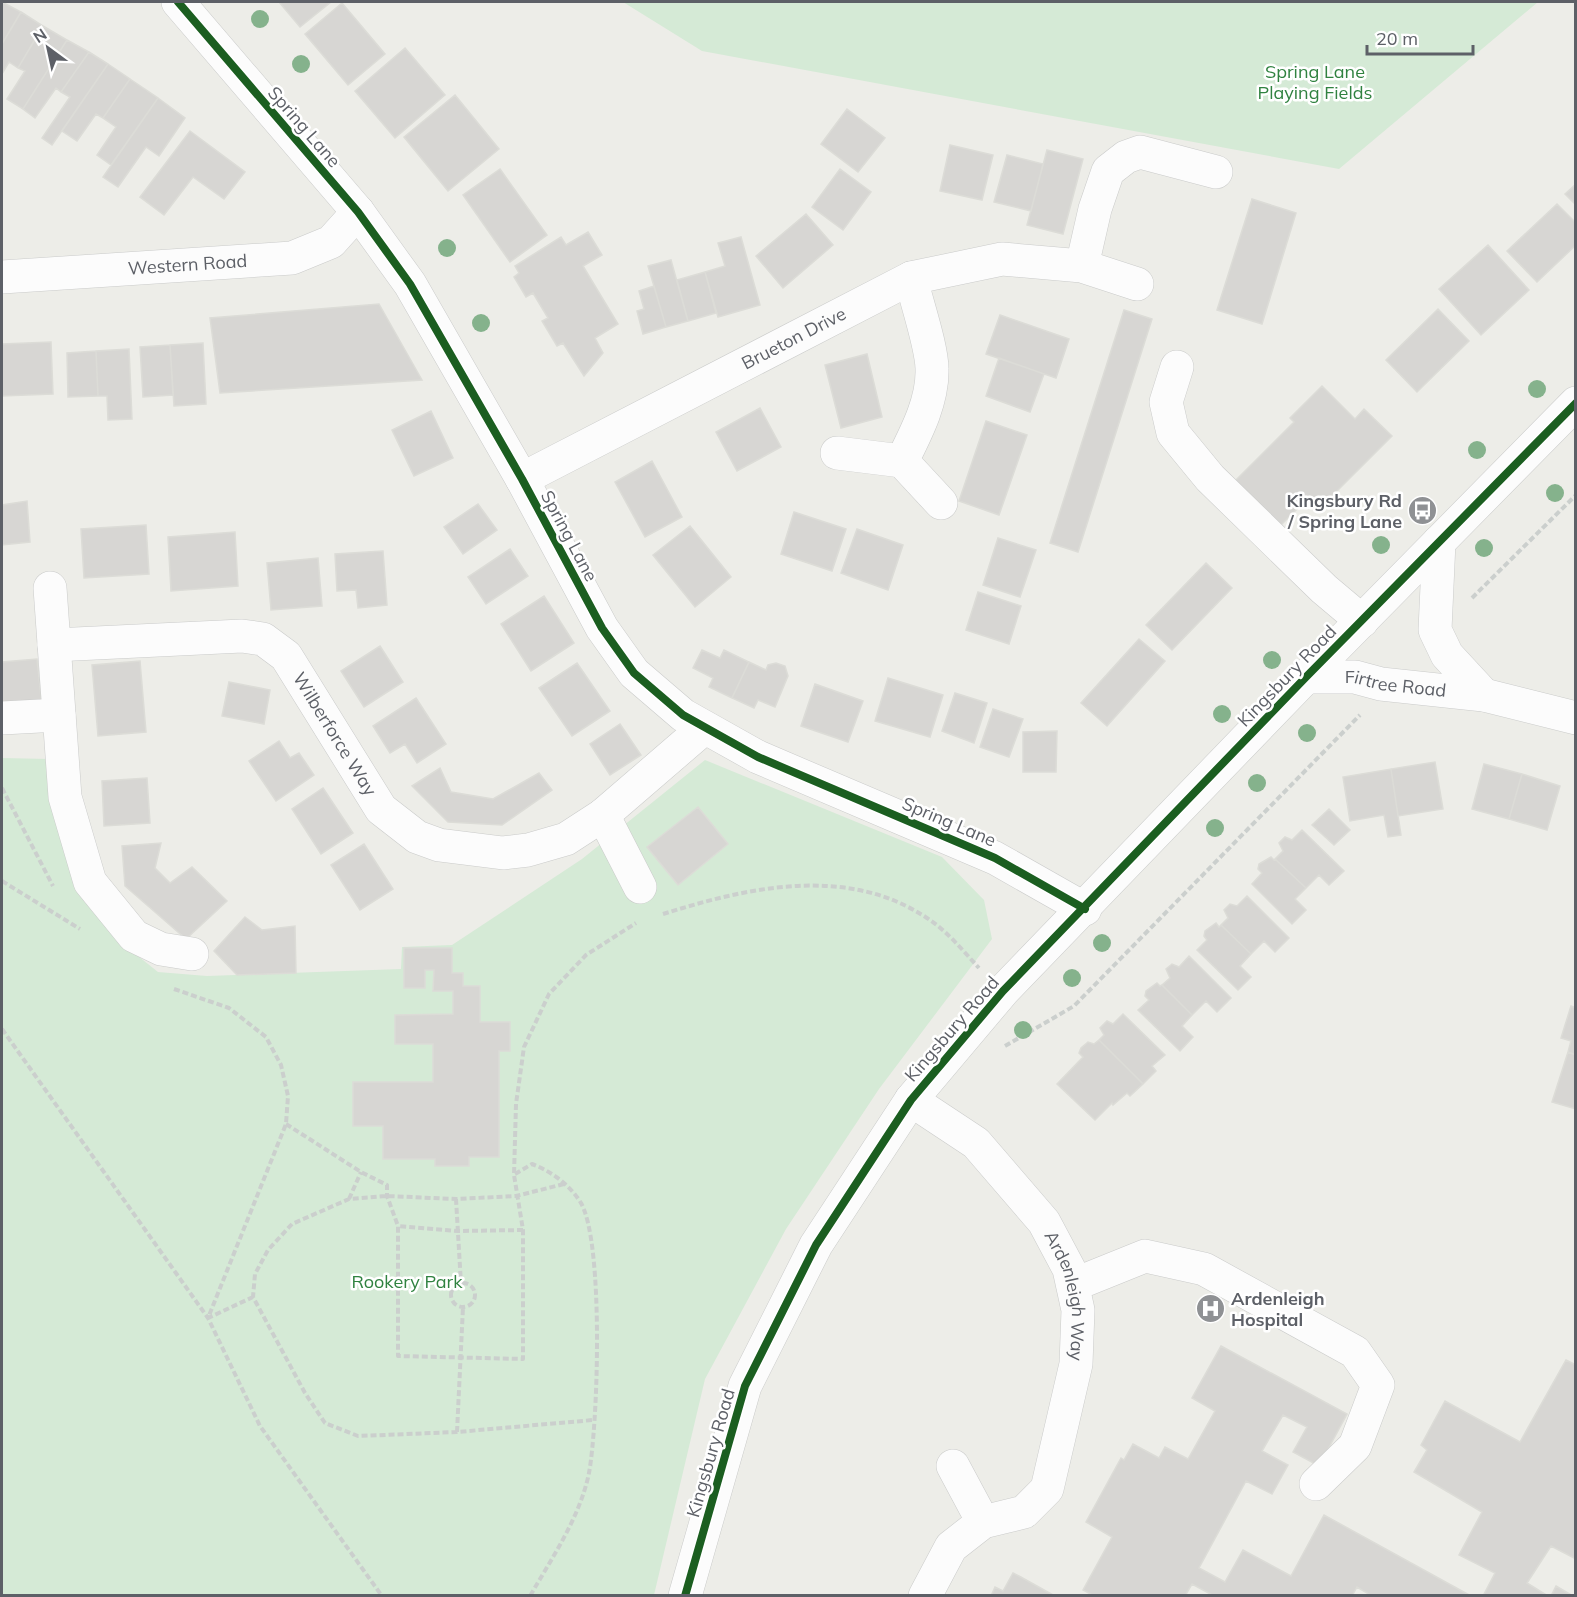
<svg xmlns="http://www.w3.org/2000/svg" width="1577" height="1597" viewBox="0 0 1577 1597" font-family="Mulish,sans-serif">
<rect width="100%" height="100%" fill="#edede8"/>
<path fill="#d5ead6" d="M623,2h915l-199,167 -637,-118z
M2,758l47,1 69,181 40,32 49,4 194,-7 1,-22 50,-2 130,-86 123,-99 237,97 42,43 8,39 -113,150 -93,140 -81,150 -51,216 -652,1z"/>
<path fill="#d7d6d3" stroke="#dcdcd7" stroke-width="1.5" d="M2,2l19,10 -19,32z
M279,2h52l-31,25z
M342,3l43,51 -37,31 -43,-51z
M21,12l22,14 -25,42 -9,-6 -7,12v-30z
M43,26l24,14 -44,69 -16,-10 18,-28 -7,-3z
M67,40l22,12 -28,40 -5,-4 -21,30 -12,-9z
M405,48l40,47 -50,43 -40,-47z
M89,52l19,12 -56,81 -10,-7 28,-41 -9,-5z
M108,64l22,15 -27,39 -7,-4 -19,27 -15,-10z
M130,79l28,19 -47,67 -14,-10 19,-28 -13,-9z
M455,95l44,54 -51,42 -44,-54z
M158,98l27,20 -26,38 -13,-9 -28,40 -15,-10z
M847,109l38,29 -27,34 -37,-28z
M190,131l55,41 -21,27 -31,-22 -29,38 -24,-18z
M950,145l43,10 -11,45 -42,-9z
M1047,150l36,9 -20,75 -36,-9z
M1007,155l36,9 -12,47 -37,-9z
M500,169l47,66 -37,27 -47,-67z
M840,169l31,23 -28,38 -31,-23z
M1576,184v21l-11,-11z
M1252,199l44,14 -34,111 -45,-14z
M1557,204l19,19v22l-39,37 -30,-31z
M806,214l27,31 -50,43 -27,-32z
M588,232l14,23 -19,11 35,58 -23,14 8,15 -19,23 -21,-33 -6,3 -15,-25 6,-3 -15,-25 -7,4 -12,-20 5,-4 -4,-7 46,-29 5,8z
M741,237l19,68 -42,12 -13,-45 20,-6 -7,-23z
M1488,245l41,45 -48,45 -42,-46z
M671,260l17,61 -22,6 -18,-61z
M705,272l11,41 -28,8 -11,-41z
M654,286l12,41 -23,7 -6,-23 7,-2 -5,-18z
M379,304l43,76 -202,13 -10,-75z
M1438,309l31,32 -52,51 -31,-32z
M1124,310l28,9 -74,233 -28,-9z
M1000,315l69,24 -13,39 -70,-24z
M51,342l2,52 -51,2v-52z
M203,343l3,61 -32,2 -4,-61z
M170,345l3,50 -30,2 -3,-50z
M129,349l3,70 -24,1 -1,-24h-9l-2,-45z
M96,351l2,45 -30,1 -1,-44z
M867,354l15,63 -41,11 -16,-63z
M999,358l45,16 -14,38 -44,-16z
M1322,386l33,33 9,-10 28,27 -71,71 -11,-11 -33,33 -45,-45 62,-62 -4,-4z
M760,408l21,39 -44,24 -21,-39z
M431,411l22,47 -39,18 -22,-46z
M986,421l41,14 -28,80 -40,-14z
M652,461l30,56 -37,20 -30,-55z
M27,501l3,41 -28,3v-40z
M478,504l19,26 -34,24 -19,-27z
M794,512l52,17 -14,42 -51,-17z
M146,525l3,49 -65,4 -3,-49z
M690,526l41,51 -36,30 -42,-52z
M857,529l46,16 -15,45 -47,-17z
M235,532l3,54 -67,5 -3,-54z
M998,538l38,12 -16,47 -37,-12z
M510,549l18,27 -42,28 -18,-27z
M383,551l4,54 -29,3 -2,-18 -19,1 -2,-37z
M318,558l4,48 -51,4 -4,-47z
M1206,563l26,25 -60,62 -26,-25z
M978,592l43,14 -12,38 -43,-14z
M544,596l30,47 -43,28 -30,-47z
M1139,639l26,22 -58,65 -26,-23z
M380,646l23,36 -39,25 -23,-36z
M702,650l18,8 4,-8 25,12 -17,36 -23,-11 4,-9 -20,-10z
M37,659l5,47 -40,4v-48z
M140,661l6,71 -48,4 -6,-71z
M749,662l17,8 2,-5 8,-2 9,3 3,10 -13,31 -17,-7 -4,8 -22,-10z
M577,663l33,48 -38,25 -33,-48z
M888,678l55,17 -13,42 -55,-16z
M229,682l41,8 -6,34 -42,-8z
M815,684l48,17 -15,41 -47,-16z
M955,693l32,10 -13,40 -32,-12z
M416,698l30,46 -29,19 -12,-19 -15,9 -17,-27z
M993,709l30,10 -14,38 -29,-10z
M620,724l21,31 -31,20 -20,-31z
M1057,731l-1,41h-33v-40z
M279,741l11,17 9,-5 15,22 -38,26 -27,-40z
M1435,762l8,47 -45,7 -7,-47z
M1484,764l38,10 -13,45 -37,-10z
M440,768l11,24 42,7 46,-26 13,17 -50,35 -54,-3 -36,-36z
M1391,769l10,66 -13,2 -4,-22 -34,6 -7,-44z
M1522,774l38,12 -13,44 -38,-11z
M147,778l3,45 -46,3 -2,-45z
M323,788l30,45 -32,21 -29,-45z
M698,807l30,37 -50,41 -31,-38z
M1329,809l21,21 -16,15 -22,-20z
M1302,830l42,41 -15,14 -10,-10 -13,13 -31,-29 8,-8 -4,-8 6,-6 7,3z
M161,843l-6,25 15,15 22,-16 35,34 -41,38 -61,-53 -3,-40z
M364,844l29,45 -33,21 -29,-45z
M1271,857l3,3 1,-1 31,29 -11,11 11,11 -14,14 -40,-40 10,-11 -4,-4 1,-5z
M1247,896l42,42 -14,14 -11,-11 -13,13 -30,-29 7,-7 -4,-8 6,-6 7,2z
M245,917l17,13 33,-4 1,47 -59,2 -23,-24z
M1216,923l3,4 2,-2 30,29 -11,12 11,11 -13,13 -41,-40 10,-10 -3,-4 1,-5z
M404,948h48v25h11v13h17v36h30v29h-11v106h-30v9h-34v-7h-52v-33h-30v-44h80v-38h-38v-29l58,-1v-23h-20l1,-21h-9v18h-21z
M1189,956l42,42 -14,14 -11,-11 -14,14 -30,-30 8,-7 -4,-9 6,-5 7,3z
M1157,983l3,3 2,-1 30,30 -10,11 11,11 -13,14 -42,-41 11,-10 -4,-4 1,-5z
M1571,1006l5,2v47l-8,-3 3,-11 -10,-3z
M1123,1014l42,41 -13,11 4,5 -13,13 -44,-44 5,-5 -4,-7 7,-7 6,3z
M1099,1040l44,44 -13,12 -3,-3 -14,12 -1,-2 -17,17 -38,-36 26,-27 -4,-4 2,-5 7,-6 6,2z
M1568,1052l8,3v54l-24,-7z
M1221,1346l126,68 -28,52 -26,-14 14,-25 -24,-12 -21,36 26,14 -16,29 -26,-13 -47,87 26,14 18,-32 48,26 33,-61 147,81h-99l-15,-9 -5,9h-138l-22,-12 -7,12h-91l-11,-6 29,-53 -26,-15 35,-64 3,2 9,-16 26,14 6,-11 23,12 27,-48 -23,-13z
M1566,1360l10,5v194l-25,-13 -24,37 21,13h-65l12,-23 -36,-18 23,-43 -68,-40 13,-22 -6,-5 24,-44 75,41z
M1013,1573l6,3 36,20h-64l4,-9 8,4z
M1556,1586l17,10h-22z"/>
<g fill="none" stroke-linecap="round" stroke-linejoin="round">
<defs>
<g id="minor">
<path d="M178,2l180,210 52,72 112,195 80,149 32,45 49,42 75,42 237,101 90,51"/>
<path d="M1082,266l13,-57 13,-38 18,-14 14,-5 76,20"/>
<path id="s1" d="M2,277l290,-19 39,-16 27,-30"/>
<path d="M911,278c5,23 21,69 21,91 1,32 -16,64 -30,92l39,42"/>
<path d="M1177,367l-11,35 7,31 37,45 114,111 38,32"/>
<path d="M837,453l65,8"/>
<path id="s2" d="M522,479l389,-201 91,-19 80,7 55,18"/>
<path d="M1439,542l-4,88 12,25 37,40"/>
<path d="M50,588l15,209 25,85 44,54 27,13 31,5"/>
<path id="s3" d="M54,645l188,-9 21,3 23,17 95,153 36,28 22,8 64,8 25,-3 38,-11 37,-24 101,-87"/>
<path id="s4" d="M1306,677h49l26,7 103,11 92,23"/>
<path d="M2,718l57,-3"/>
<path d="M603,815l37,72"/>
<path id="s5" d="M911,1100l65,43 68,79 25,47 9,41 -2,54 -29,125 -23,23 -41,10 -32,25 -26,49"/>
<path d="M1073,1285l72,-29 59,13 151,83 23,33 -23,61 -39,38"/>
<path d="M953,1466l30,56"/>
<path d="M685,1596l60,-210 71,-141 95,-145 92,-109 303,-314 270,-274"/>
</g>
</defs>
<use href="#minor" stroke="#cacbca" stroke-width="34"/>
<path stroke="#cbcfcd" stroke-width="4" stroke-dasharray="6 3" stroke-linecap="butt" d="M1472,598l104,-103
M2,788l51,98
M2,881l78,48
M663,914c86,-27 186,-50 267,6 18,12 34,32 49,48
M174,989l55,19 37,29 15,28 7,31 -2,28 -78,194 45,-21
M2,1029l206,289 52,108 122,170
M1005,1046l69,-40 286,-291
M286,1124l75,48 26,13v11l11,30
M515,1174l17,-10c19,7 38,21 49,39 23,41 17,221 8,270 -9,44 -37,85 -59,123
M564,1184l-48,12 -60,3 -69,-3 -38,3 -57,25 -24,26 -13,24 -2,23 52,96 20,30 33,13 99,-4 136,-12
M349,1199l12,-27
M456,1199l5,85
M523,1230l-65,1 -60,-5v130l125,3v-129l-9,-55 2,-71 8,-57 25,-53 37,-39 50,-32
M451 1295a12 12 0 1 1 24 0a12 12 0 1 1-24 0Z
M457,1432l6,-125"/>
<use href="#minor" stroke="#fcfcfc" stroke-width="33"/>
<defs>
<path id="cycleway" d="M178,2l180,210 52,72 112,195 80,149 32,45 49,42 75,42 237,101 90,51
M685,1596l60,-210 71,-141 95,-145 92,-109 303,-314 270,-274"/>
</defs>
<use href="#cycleway" stroke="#fff" stroke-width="11"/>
<use href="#cycleway" stroke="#1b5e20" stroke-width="8"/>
</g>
<g fill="#85b28c">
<circle cx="260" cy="19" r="9"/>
<circle cx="301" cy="64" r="9"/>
<circle cx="447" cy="248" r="9"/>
<circle cx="481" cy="323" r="9"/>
<circle cx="1537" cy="389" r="9"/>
<circle cx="1477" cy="450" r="9"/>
<circle cx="1555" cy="493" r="9"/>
<circle cx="1381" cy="545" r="9"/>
<circle cx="1484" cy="548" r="9"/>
<circle cx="1272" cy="660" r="9"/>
<circle cx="1222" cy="714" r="9"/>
<circle cx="1307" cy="733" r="9"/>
<circle cx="1257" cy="783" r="9"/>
<circle cx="1215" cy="828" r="9"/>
<circle cx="1102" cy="943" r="9"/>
<circle cx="1072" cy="978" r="9"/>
<circle cx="1023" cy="1030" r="9"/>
</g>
<defs>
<symbol id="bus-disc" viewBox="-11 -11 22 22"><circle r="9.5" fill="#8f9194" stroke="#fff"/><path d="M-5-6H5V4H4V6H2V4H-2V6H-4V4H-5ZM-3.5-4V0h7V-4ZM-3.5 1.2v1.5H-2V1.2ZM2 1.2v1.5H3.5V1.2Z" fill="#fff"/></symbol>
<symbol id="hospital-disc" viewBox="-11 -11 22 22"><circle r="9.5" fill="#8f9194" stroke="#fff"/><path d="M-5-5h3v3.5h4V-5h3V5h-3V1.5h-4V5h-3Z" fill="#fff"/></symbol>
</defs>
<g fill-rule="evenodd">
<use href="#bus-disc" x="1406" y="494" width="33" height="33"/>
<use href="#hospital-disc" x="1194" y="1292" width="33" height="33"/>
</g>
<g text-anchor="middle" stroke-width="5" stroke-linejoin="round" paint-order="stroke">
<g font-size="18" fill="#308240" stroke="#fff">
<text x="1315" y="78">Spring Lane<tspan x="1315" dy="21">Playing Fields</tspan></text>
<text x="407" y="1288">Rookery Park</text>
</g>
<g font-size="18" fill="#5d6067" stroke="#fff">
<text transform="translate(304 127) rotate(49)" y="6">Spring Lane</text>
<text dy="6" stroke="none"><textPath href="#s1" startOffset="186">Western Road</textPath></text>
<text dy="6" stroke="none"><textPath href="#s2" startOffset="306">Brueton Drive</textPath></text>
<text transform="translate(569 536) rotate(62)" y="6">Spring Lane</text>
<text transform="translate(1287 676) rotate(-46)" y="6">Kingsbury Road</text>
<text dy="6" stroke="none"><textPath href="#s4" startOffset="90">Firtree Road</textPath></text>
<text dy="6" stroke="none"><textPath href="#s3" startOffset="330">Wilberforce Way</textPath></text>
<text transform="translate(949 822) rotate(23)" y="6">Spring Lane</text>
<text transform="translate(952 1029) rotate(-49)" y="6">Kingsbury Road</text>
<text dy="6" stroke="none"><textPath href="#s5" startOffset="261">Ardenleigh Way</textPath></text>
<text transform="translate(711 1453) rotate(-74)" y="6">Kingsbury Road</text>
</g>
<g font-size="18" font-weight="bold" fill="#5d6067" stroke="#fff" text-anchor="end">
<text x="1402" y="507">Kingsbury Rd<tspan x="1402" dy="21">/ Spring Lane</tspan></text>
<text x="1231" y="1305" text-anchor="start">Ardenleigh<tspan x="1231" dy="21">Hospital</tspan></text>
</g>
</g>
<rect width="1577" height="1597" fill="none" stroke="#5d6067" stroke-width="6"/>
<g transform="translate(48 48) rotate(327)" stroke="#ffffff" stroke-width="4.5" paint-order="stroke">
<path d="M0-4.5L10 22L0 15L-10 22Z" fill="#5d6067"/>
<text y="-9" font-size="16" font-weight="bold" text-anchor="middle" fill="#5d6067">N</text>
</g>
<path d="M1367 45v9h106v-9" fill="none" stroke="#5d6067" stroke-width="3"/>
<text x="1376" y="45" font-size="18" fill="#5d6067" stroke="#ffffff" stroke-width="4.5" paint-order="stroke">20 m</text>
</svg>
